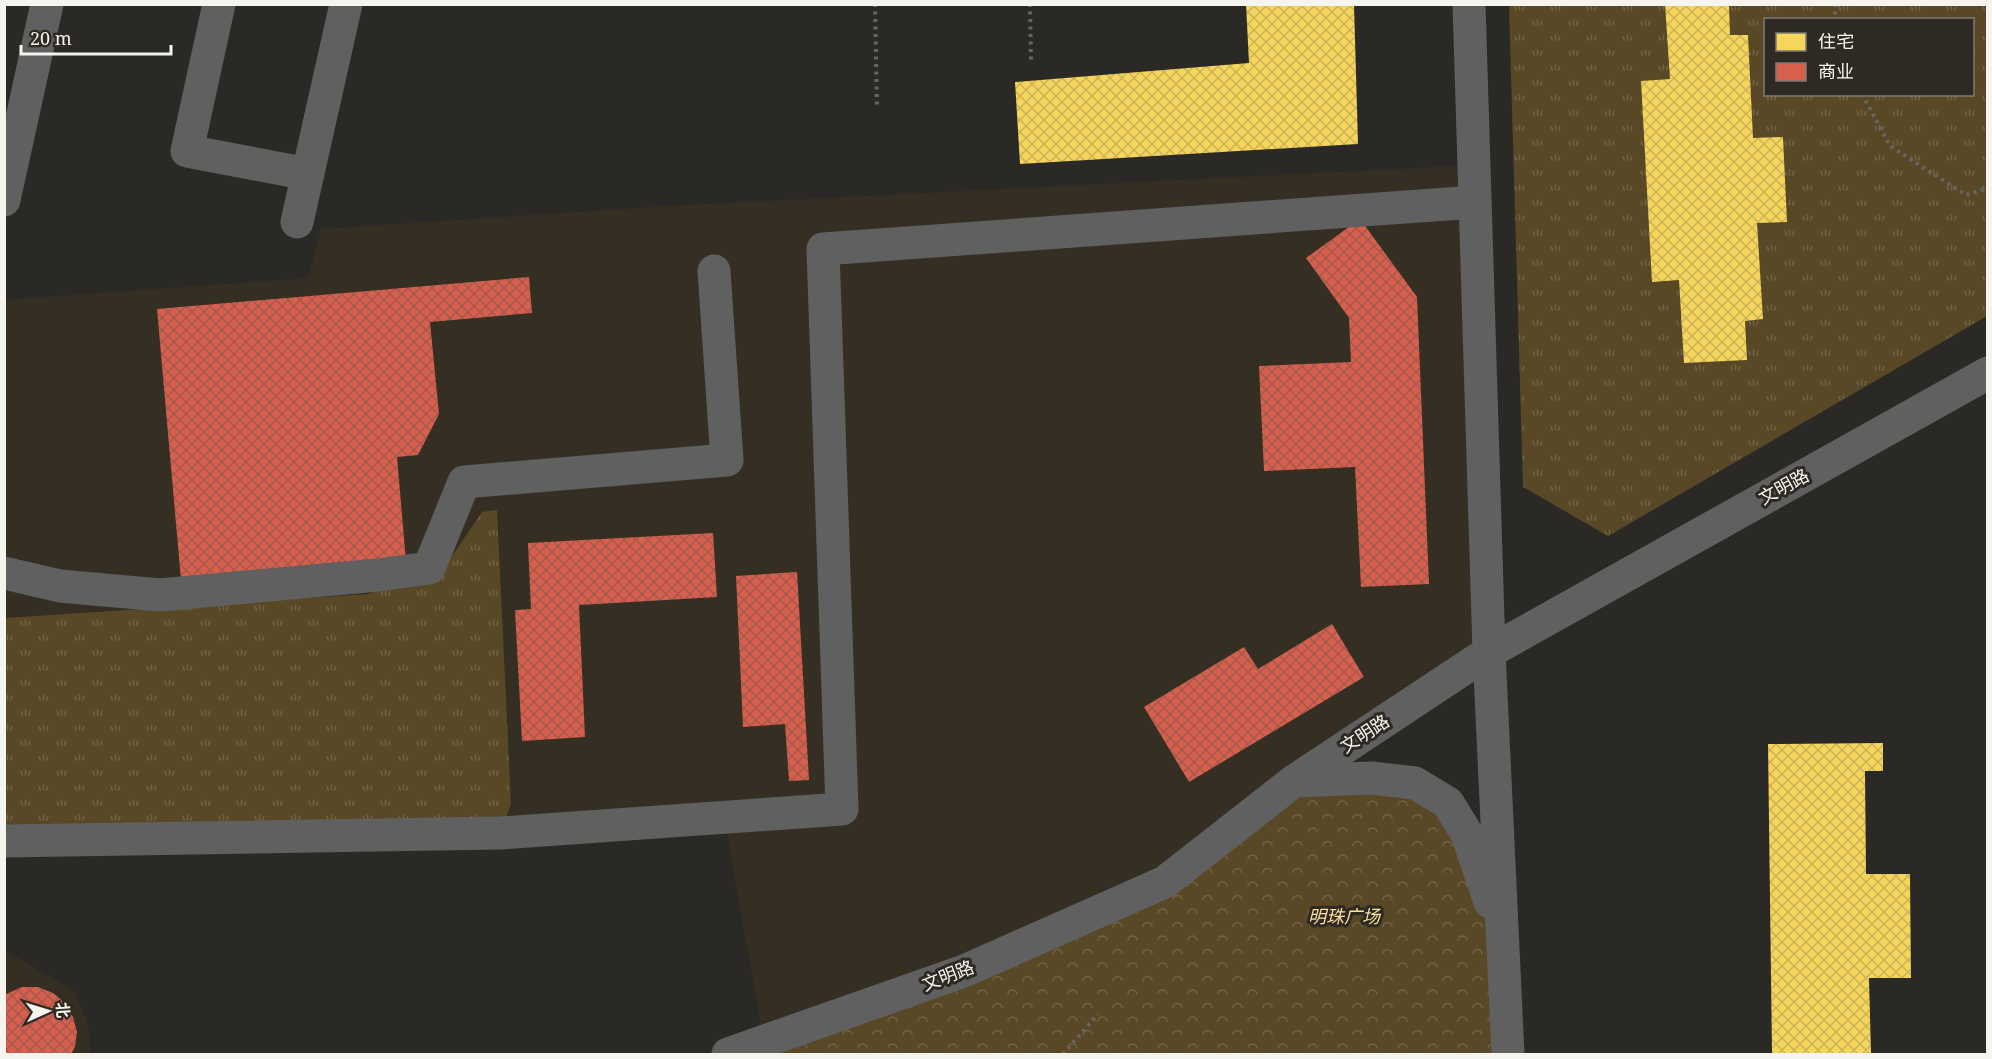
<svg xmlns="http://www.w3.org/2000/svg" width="1992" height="1059" viewBox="0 0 1992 1059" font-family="'Noto Serif','Noto Sans SC',serif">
<defs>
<pattern id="grass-tufts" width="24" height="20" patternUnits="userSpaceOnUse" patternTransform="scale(1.5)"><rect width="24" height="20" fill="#584826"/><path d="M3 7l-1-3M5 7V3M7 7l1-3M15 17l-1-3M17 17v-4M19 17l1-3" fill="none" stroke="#716346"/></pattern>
<pattern id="park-crowns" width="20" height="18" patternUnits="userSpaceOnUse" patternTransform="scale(1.5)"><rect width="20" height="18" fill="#584826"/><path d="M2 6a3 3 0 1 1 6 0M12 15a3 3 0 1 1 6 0" fill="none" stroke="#716346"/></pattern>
<pattern id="homes-cross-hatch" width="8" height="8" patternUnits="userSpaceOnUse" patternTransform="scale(1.5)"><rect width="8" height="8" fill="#f6d55c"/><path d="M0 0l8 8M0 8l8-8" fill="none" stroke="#cbb257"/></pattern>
<pattern id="shops-cross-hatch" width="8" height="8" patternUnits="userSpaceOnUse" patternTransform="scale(1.5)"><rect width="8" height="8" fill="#d6604d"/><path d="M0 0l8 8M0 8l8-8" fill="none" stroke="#a5584b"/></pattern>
</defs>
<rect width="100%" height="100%" fill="#2b2926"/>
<path fill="#342e23" d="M1474,165l15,487 -324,230 -401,160 -40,-225 -224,16 11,-29 -14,-294 -15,2 -32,47 -81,35 -364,24 -1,-318 304,-22 13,-49 347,-23z
M4,950l71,41 14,37 2,26h-86z"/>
<path fill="url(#grass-tufts)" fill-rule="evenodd" d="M1509,5h478v311l-379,220 -85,-49zM1766,20h206v74h-206z
M497,510l14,294 -11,29 -495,8v-223l364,-24 81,-35 32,-47z"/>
<path fill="url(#park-crowns)" d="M1294,781l154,22 54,135 6,116h-780l437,-172z"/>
<path fill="url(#homes-cross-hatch)" d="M1246,4h108l4,140 -338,20 -5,-82 234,-19z
M1665,4h64l1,31h18l5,103 30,-1 4,85 -30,1 6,96 -18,2 2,39 -63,3 -5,-83 -27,2 -11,-201 29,-2z
M1883,743v28h-18l1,103h44l1,104h-42l2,76h-99l-4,-310z"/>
<path fill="url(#shops-cross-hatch)" d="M1360,219l57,78 12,287 -68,3 -6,-120 -91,4 -5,-105 92,-4 -2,-44 -43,-60z
M529,277l3,36 -102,9 9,92 -21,41 -21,2 9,104 -225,19 -24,-271z
M713,533l4,64 -138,8 6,132 -63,4 -7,-131 16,-1 -3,-66z
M797,572l12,208 -20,1 -4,-57 -42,3 -7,-151z
M1332,624l32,53 -175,105 -45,-75 100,-60 14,22z
M22,987h16l15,6 12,10 8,14 4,15 -2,15 -4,7h-67v-59z"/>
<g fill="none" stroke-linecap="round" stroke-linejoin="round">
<path stroke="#656563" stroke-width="4" stroke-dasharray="3 4.5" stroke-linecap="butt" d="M875,4l2,104
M1030,4l1,58
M1835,4v16
M1862,94l28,52 76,49 22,-7
M1063,1054l35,-40"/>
<path stroke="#606061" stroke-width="33" d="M219,4l-32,147 121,23
M1469,4l20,648 19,402
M297,222l49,-218
M4,573l56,13 100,9 218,-20 51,-7 35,-86 263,-22 -13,-189
M1294,781l78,-3 43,5 33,20 19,31 23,68
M4,841l496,-8 342,-24 -19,-560 652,-47
M728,1054l236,-83 201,-89 129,-101 195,-129 499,-279"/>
<path stroke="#616060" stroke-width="33" d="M4,200l43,-196"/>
</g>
<g text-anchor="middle" stroke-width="6" stroke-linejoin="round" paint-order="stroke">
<g font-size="18" fill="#f6f4ef" stroke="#2e2a23">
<text transform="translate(1784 487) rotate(-29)" y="6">文明路</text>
<text transform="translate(1365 734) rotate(-33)" y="6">文明路</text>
<text transform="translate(948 976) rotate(-21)" y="6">文明路</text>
</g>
<g font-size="18" font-style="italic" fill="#fddfa0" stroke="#2e2a23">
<text x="1344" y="923">明珠广场</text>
</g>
</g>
<rect width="1992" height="1059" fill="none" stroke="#f6f4ef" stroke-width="12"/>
<rect x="1764" y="18" width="210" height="78" fill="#2e2a23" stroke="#7e7b75" stroke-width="1.5"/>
<rect x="1776" y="33" width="30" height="18" fill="#f6d55c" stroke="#7e7b75" stroke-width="1.5"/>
<text x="1818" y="48" font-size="18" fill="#f6f4ef">住宅</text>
<rect x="1776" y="63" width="30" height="18" fill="#d6604d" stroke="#7e7b75" stroke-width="1.5"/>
<text x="1818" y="78" font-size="18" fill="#f6f4ef">商业</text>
<g transform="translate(48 1011) rotate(86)" stroke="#2e2a23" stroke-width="4.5" paint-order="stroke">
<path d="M0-4.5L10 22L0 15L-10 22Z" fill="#f6f4ef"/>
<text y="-9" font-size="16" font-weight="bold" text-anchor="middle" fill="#f6f4ef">北</text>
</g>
<path d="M21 45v9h150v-9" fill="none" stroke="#f6f4ef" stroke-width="3"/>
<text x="30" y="45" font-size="18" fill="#f6f4ef" stroke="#2e2a23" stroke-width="4.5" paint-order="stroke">20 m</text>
</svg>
